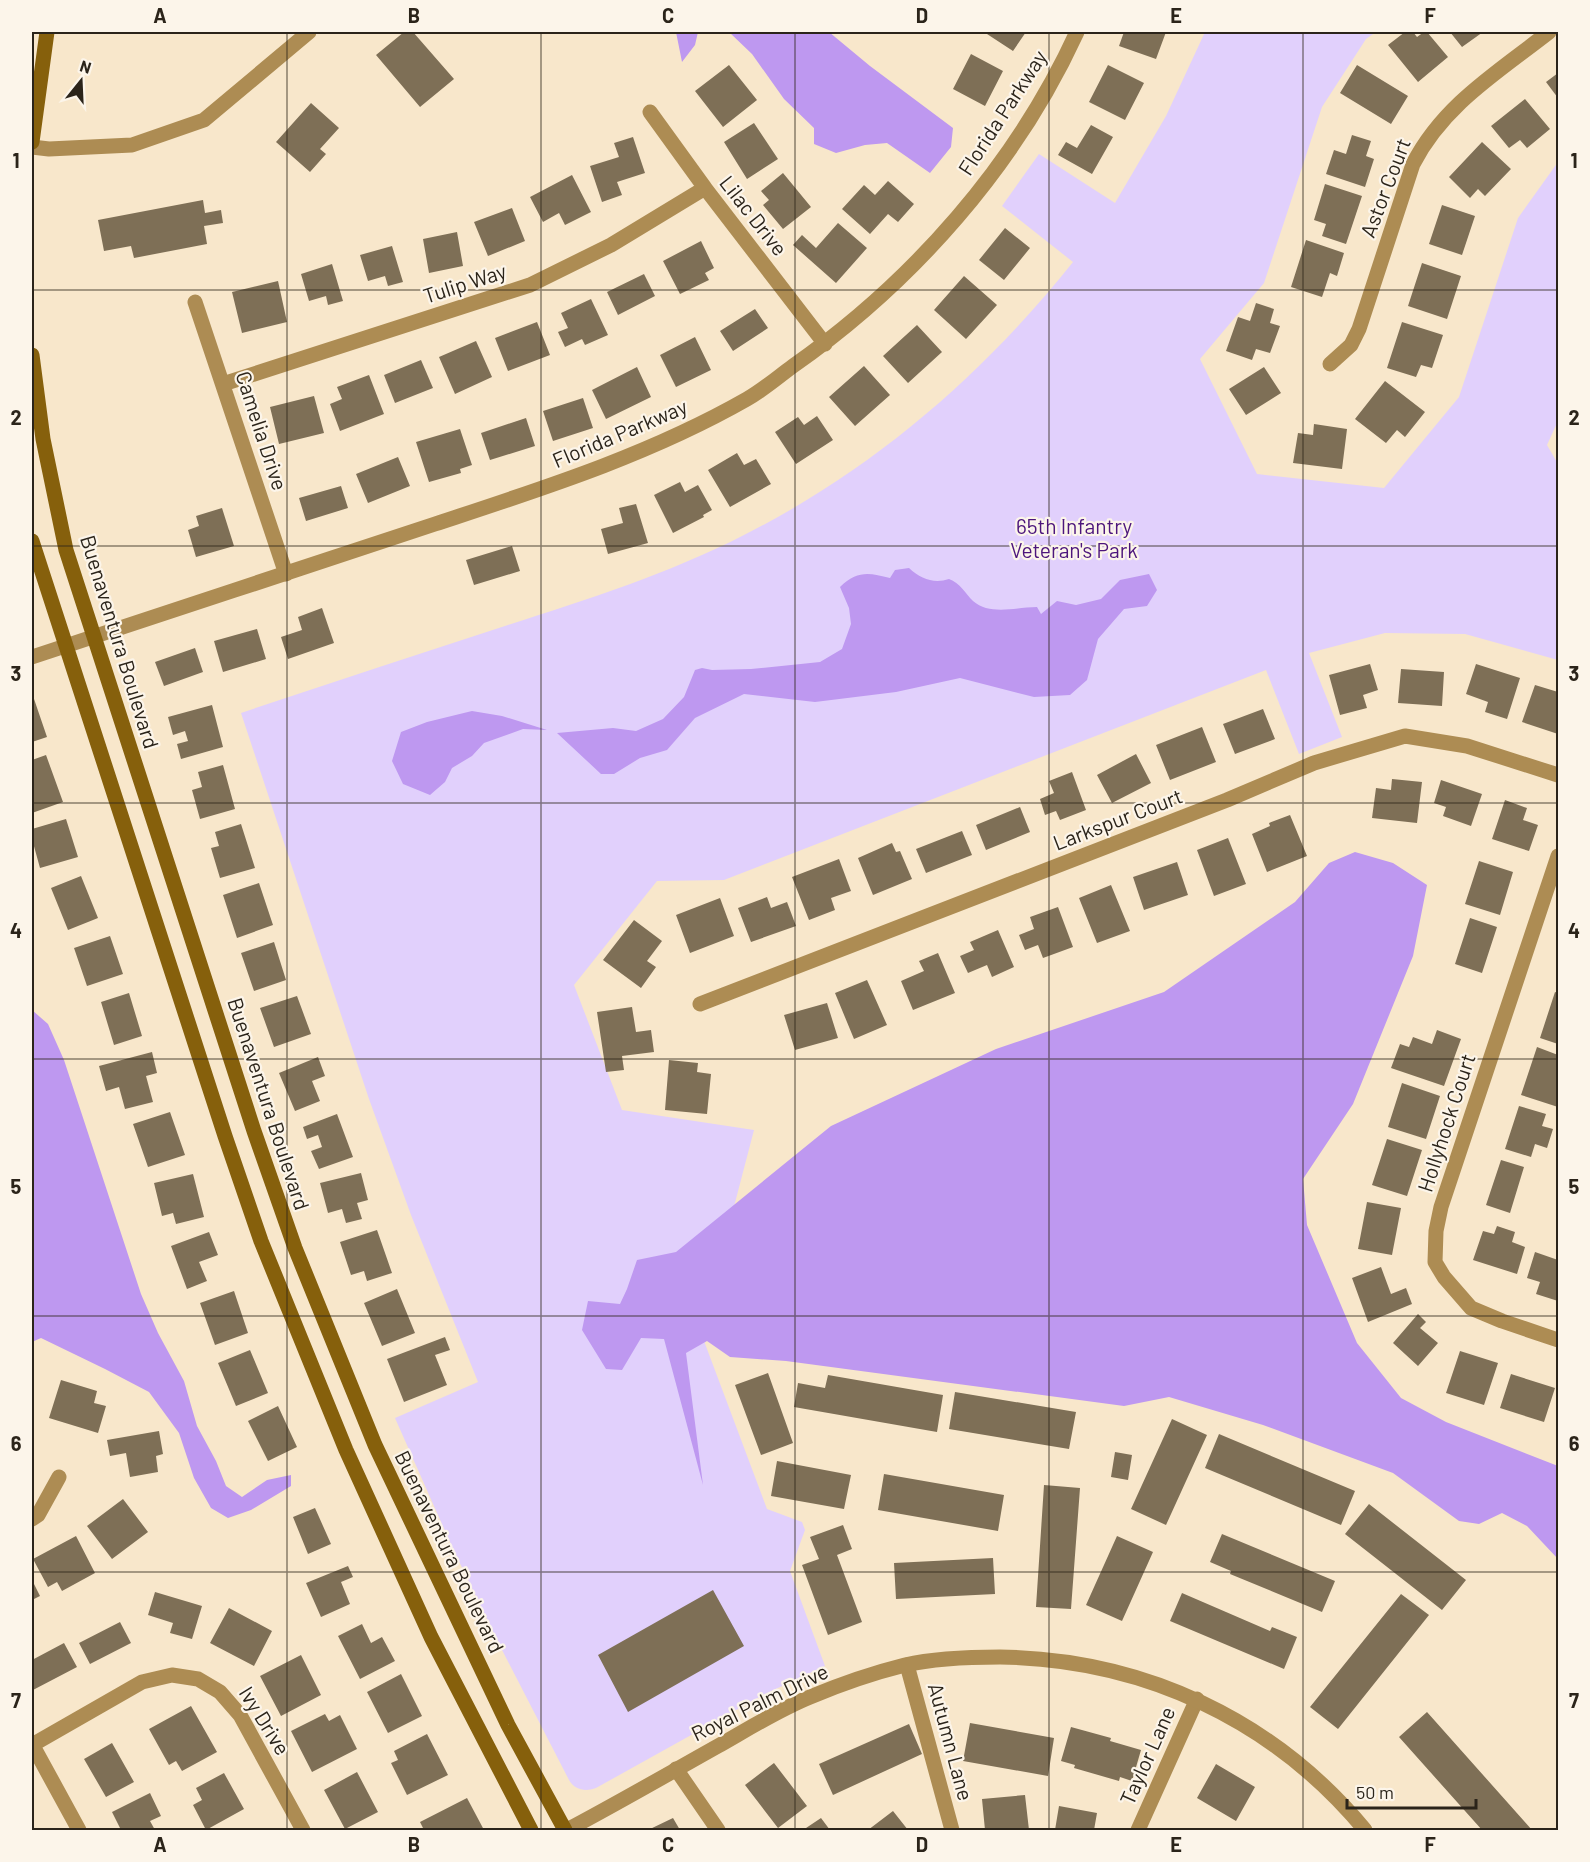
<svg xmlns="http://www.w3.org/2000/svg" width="1590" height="1862" viewBox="0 0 1590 1862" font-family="Barlow,sans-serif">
<rect width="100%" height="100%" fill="#f8e7cb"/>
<path fill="#e1d0fc" d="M1205,32h171l-10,7 -44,68 -58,176 -64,76 57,115 127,14 75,-91 59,-179 40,-56v259l-11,24 11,19v196l-93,-26 -80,-1 -76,20 33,84 -43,17 -33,-84 -542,210 -67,1 -83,104 48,125 132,20 -53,203 66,176 35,13 3,8 -15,41 35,95 -60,28 -169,94c-11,4 -21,2 -27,-8l-68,-132 -48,-99 -58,-131 83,-36 -67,-167 -42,-116 -128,-386c89,-30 178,-59 267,-88 80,-26 160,-51 236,-90 129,-65 239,-160 329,-273l-71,-56 37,-52 76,49 51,-87z"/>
<path fill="#be98f0" d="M676,32h22l-3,13 -13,17z
M729,32h100l41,34 83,62 -2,19 -21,26 -43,-30 -22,2 -29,8 -22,-9v-16l-30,-29 -32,-45z
M909,568c12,11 25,16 40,11 11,4 16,14 24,22 17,15 44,6 64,6l4,7 16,-13 19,4 25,-6 19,-19 29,-6 8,16 -10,16 -23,3 -26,30 -11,41 -17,15 -36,2 -74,-19 -64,14 -81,10 -71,-8 -49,24 -28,32 -27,8 -26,16h-13l-44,-41 56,-5 23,3 27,-12 21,-22 11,-27 7,-2 10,2 39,-1 69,-7 22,-13 9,-25 -2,-16 -9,-21c18,-17 29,-14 50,-9l5,-8z
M472,711l30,5 45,14 -24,-1 -39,14 -12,13 -20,12 -7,14 -15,13 -27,-11 -11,-23 9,-29 26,-10z
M1355,852l38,11 34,22 -14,71 -60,148 -50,75 4,46 50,118 44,55 45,24 112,44v93l-31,-33 -25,-13 -23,11 -20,-3 -66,-48 -130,-48 -94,-28 -45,9 -338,-45 -56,-4 -23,-16 -21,12 17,132 -39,-146 -23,-1 -19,32 -16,-1 -24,-39 6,-29 32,3 7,-15 10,-29 39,-8 155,-126 165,-77 168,-57 131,-90 34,-39z
M32,1010l16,14 16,36 77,234 17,39 26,48 13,45 19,35 10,25 16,11 25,-17 24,-5v11l-40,24 -23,8 -17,-10 -17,-30 -15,-45 -30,-41 -44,-23 -64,-31 -9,4z"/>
<path fill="#7e6f56" d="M404,32h9l41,47 -34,28 -44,-52z
M989,32h37l-13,19 -26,-17z
M1124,32h42l-10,27 -37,-13z
M1405,32h8l4,5 7,-5h3l21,25 -30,25 -30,-37z
M1450,32h33l-21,15z
M971,54l32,17 -18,35 -32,-17z
M729,65l28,35 -34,27 -28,-36z
M1108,65l36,18 -19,37 -36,-18z
M1357,65l51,31 -17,28 -51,-31z
M1558,73v25l-12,-16z
M1525,99l25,30 -23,19 -7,-8 -11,8 -18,-22z
M311,103l28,25 -19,21 6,5 -16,18 -34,-30z
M754,123l24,36 -31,20 -23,-37z
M1091,125l22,12 -21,37 -34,-19 8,-13 11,6z
M1352,135l19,6 -5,15 8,3 -9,28 -39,-13 8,-24 12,4z
M633,137l12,36 -28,9 5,13 -20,7 -12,-36 29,-9 -5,-14z
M1482,142l29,27 -26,27 -7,-7 -8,9 -21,-21z
M783,173l28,34 -28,22 -20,-24 6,-5 -8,-9z
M572,175l19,37 -26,13 -6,-12 -16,9 -13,-25z
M888,181l26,23 -16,18 -10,-8 -18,20 -28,-25 22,-24 11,10z
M1325,184l37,12 -16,48 -24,-8 4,-12 -12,-4z
M203,200l2,13 16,-3 2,13 -19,3 3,18 -73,14 -3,-12 -27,5 -6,-31z
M1442,205l33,11 -13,39 -33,-11z
M512,208l13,33 -37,15 -14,-34z
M838,223l29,25 -31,35 -43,-38 9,-10 14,13z
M1005,228l25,20 -26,32 -25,-20z
M457,232l6,34 -34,7 -6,-34z
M1306,240l38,13 -7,23 -7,-3 -8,24 -31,-10z
M701,241l13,27 -9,5 4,7 -29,14 -17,-33z
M392,246l11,36 -15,4 -3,-10 -17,5 -8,-26z
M1422,263l39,13 -14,43 -39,-13z
M332,264l11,37 -15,4 -2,-9 -17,5 -8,-27z
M644,274l11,22 -37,19 -11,-23z
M964,276l33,29 -31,34 -32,-29z
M278,281l9,41 -45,11 -10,-41z
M591,299l17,36 -23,10 -3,-6 -17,8 -7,-15 10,-4 -7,-15z
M1256,303l18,6 -4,14 10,3 -10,27 -14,-4 -4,11 -26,-9 12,-34 12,4z
M755,309l13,19 -35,23 -13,-20z
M537,322l13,33 -42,16 -13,-33z
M1402,322l41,13 -11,33 -11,-3 -5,12 -29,-9z
M917,325l25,27 -34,31 -25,-27z
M695,337l16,33 -35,17 -16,-32z
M476,341l16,36 -37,17 -16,-37z
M421,360l12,28 -38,15 -11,-28z
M864,366l26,29 -35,31 -26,-29z
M637,367l14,30 -45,22 -14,-29z
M1264,367l17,26 -35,22 -17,-26z
M369,375l15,39 -44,17 -10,-27 12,-5 -5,-12z
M1385,381l40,31 -20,25 -8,-7 -11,13 -31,-24z
M314,396l10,37 -45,11 -9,-37z
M583,398l10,30 -40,13 -10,-30z
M817,416l16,24 -37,24 -21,-32 23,-15 6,8z
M526,418l9,28 -45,14 -9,-27z
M1314,424l33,5 -5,40 -49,-6 5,-30 15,2z
M460,429l12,36 -12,4 1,4 -32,9 -13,-40z
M737,453l7,12 12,-6 15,25 -41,23 -22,-37z
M398,457l12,29 -42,17 -12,-29z
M680,482l5,10 13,-7 14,25 -9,5 1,2 -31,16 -19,-38z
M341,486l7,22 -42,13 -7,-23z
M636,504l12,39 -40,11 -7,-25 22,-6 -4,-15z
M222,508l12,38 -38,11 -8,-27 11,-4 -3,-10z
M512,546l8,25 -46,14 -8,-25z
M322,608l12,35 -46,16 -7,-22 21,-7 -4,-13z
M257,629l9,30 -43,13 -9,-31z
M195,648l8,24 -39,14 -9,-24z
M1370,664l8,26 -15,5 4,13 -27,7 -11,-40z
M1476,664l44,14 -13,41 -22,-7 3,-10 -22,-8z
M1401,669l43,3 -2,34 -44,-3z
M1535,685l23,7v42l-36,-12z
M32,696h1l14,41 -15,5z
M212,705l11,42 -42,12 -4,-15 11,-3 -3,-10 -12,4 -5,-18z
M1263,709l12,30 -40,15 -12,-30z
M1202,727l14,35 -46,18 -14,-35z
M1136,754l15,29 -39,20 -15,-28z
M46,755l17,47 -31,11v-53z
M223,765l12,44 -35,10 -8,-29 10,-3 -4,-15z
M1072,772l14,38 -26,10 -4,-9 -11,4 -5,-16 14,-6 -5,-12z
M1392,779l30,3 -5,41 -45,-5 4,-30 15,2z
M1441,780l41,14 -11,32 -28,-10 3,-9 -12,-4z
M1505,800l22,8 -4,12 15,5 -9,26 -37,-12z
M1020,807l10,25 -44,18 -10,-25z
M1290,815l17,41 -40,16 -15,-38 18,-8 -1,-3z
M66,819l12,38 -38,11 -8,-29v-10z
M241,824l14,44 -35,10 -9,-30 8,-2 -4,-14z
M962,831l10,24 -46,18 -10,-24z
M1228,838l18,46 -32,12 -17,-46z
M892,843l4,9 4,-1 12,28 -39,16 -15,-37z
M839,859l12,32 -20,7 4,12 -26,10 -17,-43z
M1479,861l34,11 -13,43 -35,-11z
M1177,862l11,33 -44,15 -11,-33z
M81,876l17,42 -30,12 -17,-42z
M259,883l14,42 -36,13 -14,-43z
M1111,885l19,46 -33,12 -18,-45z
M767,897l4,11 16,-6 9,24 -45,16 -13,-34z
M720,898l14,38 -44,17 -14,-38z
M1058,907l15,40 -30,11 -5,-13 -13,5 -6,-15 15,-6 -4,-12z
M1470,918l27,9 -15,46 -27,-9z
M634,920l28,21 -15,20 9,6 -15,21 -38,-28z
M998,930l16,37 -22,10 -5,-12 -19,8 -8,-17 14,-6 -4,-8z
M110,936l13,38 -36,12 -13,-38z
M274,942l12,38 -32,11 -13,-38z
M938,953l17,40 -42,17 -12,-29 23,-10 -5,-10z
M867,980l20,45 -33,14 -19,-46z
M1555,992l3,1v51l-18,-6z
M129,993l13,43 -28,9 -13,-43z
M297,996l14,38 -37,13 -14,-39z
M827,1003l11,35 -43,12 -11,-35z
M632,1007l4,25 15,-2 3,22 -32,4 2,14 -18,2 -9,-60z
M1437,1030l24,9 -17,47 -53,-18 9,-24 9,3 4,-10 19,7z
M1537,1047l21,8v52l-37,-12z
M152,1052l5,21 -11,3 7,26 -28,7 -6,-22 -13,4 -7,-25z
M318,1057l7,19 -13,5 8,20 -25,10 -16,-38z
M669,1060l29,3 -1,9 14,2 -4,40 -42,-4z
M1402,1083l38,13 -14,43 -38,-12z
M1519,1106l27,8 -4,12 11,3 -6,19 -12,-4 -4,13 -26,-8z
M170,1112l15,43 -37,12 -15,-43z
M337,1114l16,43 -34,12 -8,-18 11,-4 -4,-12 -11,4 -4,-12z
M1387,1139l35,11 -15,46 -35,-11z
M1501,1160l23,7 -14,46 -24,-8z
M361,1173l7,27 -11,3 5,16 -16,4 -4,-14 -14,4 -8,-30z
M193,1174l11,43 -28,7 -3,-11 -11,3 -8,-33z
M1367,1202l34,6 -9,47 -34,-6z
M1497,1226l18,6 -3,10 13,5 -8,27 -44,-14 10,-29 11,3z
M377,1230l15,43 -25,8 -3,-10 -13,4 -11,-33z
M209,1232l9,23 -19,7 8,19 -20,8 -16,-43z
M1535,1252l23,8v41l-22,-7 4,-12 -13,-4z
M1381,1267l10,27 15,-6 6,16 -44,18 -16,-44z
M397,1289l18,44 -33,13 -18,-43z
M234,1291l14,42 -33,12 -15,-42z
M1418,1314l8,8 -6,6 18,15 -20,23 -25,-23z
M445,1337l5,13 -15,5 12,30 -43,17 -17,-43z
M250,1350l18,43 -32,13 -18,-43z
M1460,1351l38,12 -14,42 -38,-12z
M768,1373l25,70 -32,12 -26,-70z
M1511,1374l44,14 -11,34 -44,-14z
M828,1375l115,20 -6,37 -143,-25 4,-24 27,5z
M61,1380l36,11 -3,12 12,3 -8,27 -49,-15z
M955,1392l121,20 -7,37 -120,-20z
M278,1406l19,41 -29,14 -20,-40z
M1172,1419l35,16 -41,90 -35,-16z
M159,1431l4,23 -7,2 2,16 -28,5 -4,-24 -16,3 -3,-16z
M1219,1434l136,57 -14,34 -136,-57z
M1115,1452l17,3 -4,25 -17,-3z
M777,1461l74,14 -7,34 -73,-13z
M884,1474l120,21 -6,36 -120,-21z
M1044,1485l36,3 -9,121 -35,-2z
M123,1499l25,33 -36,27 -25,-33z
M1369,1504l97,76 -24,30 -97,-76z
M315,1508l16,36 -23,10 -15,-37z
M843,1525l9,24 -15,6 25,67 -34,13 -26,-70 17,-6 -9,-22z
M1222,1534l113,47 -13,31 -92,-38 1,-3 -21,-9z
M76,1536l19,37 -33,18 -5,-9 -9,5 -15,-28z
M1117,1536l36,16 -31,69 -36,-16z
M993,1558l2,36 -99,5 -2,-36z
M348,1566l5,11 -12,5 9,22 -29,13 -15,-34z
M32,1580l8,16 -8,4z
M713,1590l31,56 -116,66 -30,-57z
M155,1592l47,14 -10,33 -22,-6 3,-10 -25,-8z
M1182,1593l88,38 2,-4 25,10 -13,32 -114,-48z
M1401,1594l28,21 -91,114 -28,-22z
M229,1608l43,23 -18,35 -44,-23z
M120,1622l11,21 -41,21 -11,-21z
M362,1624l9,19 11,-6 13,24 -35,18 -22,-43z
M64,1643l13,24 -44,23 -1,-30z
M301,1655l20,40 -40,21 -21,-40z
M401,1674l21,42 -34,17 -21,-41z
M191,1706l26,46 -35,19 -6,-10 -7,4 -20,-36z
M1427,1712l105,118h-50l-83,-93z
M325,1714l4,7 11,-6 17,34 -45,23 -21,-41z
M970,1723l84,15 -6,38 -85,-15z
M909,1724l13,30 -89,41 -14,-31z
M1071,1727l40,11 -1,3 31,9 -9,31 -12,-4 -1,4 -45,-13 1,-3 -14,-4z
M427,1734l21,41 -41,20 -16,-32 7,-3 -4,-9z
M112,1743l22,39 -28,15 -22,-38z
M774,1763l33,43 -29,22 -33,-43z
M1216,1764l39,23 -19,34 -39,-23z
M357,1772l21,40 -33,17 -21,-39z
M224,1773l20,36 -38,21 -13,-25 9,-5 -6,-12z
M150,1793l11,23 -11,5 5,9h-34l-9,-18z
M1025,1795l4,35h-44l-3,-31z
M467,1798l17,32h-60l-4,-8z
M1059,1806l38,7 -3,17h-39z
M893,1811l15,19h-40z
M673,1818l7,12h-32z
M821,1818l9,12h-27z"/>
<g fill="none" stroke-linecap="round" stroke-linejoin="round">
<path stroke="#ad8c53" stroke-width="15" d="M650,112l55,76 120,156
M32,147l17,2 83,-4 72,-25 105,-88
M195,302l91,272
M1330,364l21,-19 8,-16 54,-165c30,-59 85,-92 136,-132
M223,384l307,-99 81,-40 94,-57
M1558,856l-117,351 -5,24 -1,31 9,15 27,31 31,13 56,19
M700,1004l527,-204 87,-37 91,-27 62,10 91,29
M32,1519l6,-4 21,-38
M907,1665l45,165
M32,1744l47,86
M32,1745l110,-63 30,-7 26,4 22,13 20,23 63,115
M676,1769l42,61
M1138,1830l59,-131"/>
<path stroke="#ad8c53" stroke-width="15" d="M32,657c134,-45 269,-88 403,-133 106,-35 214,-69 312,-125 16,-9 31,-22 46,-33 120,-84 223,-201 284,-334
M567,1830c51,-27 101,-56 151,-84 30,-17 60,-36 92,-49 31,-13 63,-24 95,-32 31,-7 64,-8 95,-8 144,2 274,63 365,173"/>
<path stroke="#86600c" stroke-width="15" d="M32,142l15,-110
M32,355l11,84 23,111 188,581 41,117 80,197 133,280 57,105
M32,541l193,595 36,105 85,209 85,187 100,193"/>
</g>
<path fill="none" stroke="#2b241a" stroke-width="1.5" stroke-opacity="0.55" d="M287,32v1798M541,32v1798M795,32v1798M1049,32v1798M1303,32v1798M32,290h1526M32,546h1526M32,803h1526M32,1059h1526M32,1316h1526M32,1572h1526"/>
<g text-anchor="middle" stroke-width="4.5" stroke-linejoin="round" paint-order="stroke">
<g font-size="21" fill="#2b241a" stroke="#fcf5ea">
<text transform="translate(1003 113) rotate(-57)" y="7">Florida Parkway</text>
<text transform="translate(1386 188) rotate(-69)" y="7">Astor Court</text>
<text transform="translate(753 216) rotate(52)" y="7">Lilac Drive</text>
<text transform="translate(465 284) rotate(-18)" y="7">Tulip Way</text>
<text transform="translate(261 431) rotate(72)" y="7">Camelia Drive</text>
<text transform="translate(620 434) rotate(-23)" y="7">Florida Parkway</text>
<text transform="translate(119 642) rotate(73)" y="7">Buenaventura Boulevard</text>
<text transform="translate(1118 820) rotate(-21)" y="7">Larkspur Court</text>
<text transform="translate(268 1104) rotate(72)" y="7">Buenaventura Boulevard</text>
<text transform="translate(1447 1123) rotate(-72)" y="7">Hollyhock Court</text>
<text transform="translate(449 1552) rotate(64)" y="7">Buenaventura Boulevard</text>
<text transform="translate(760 1703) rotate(-26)" y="7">Royal Palm Drive</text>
<text transform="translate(264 1721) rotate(58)" y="7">Ivy Drive</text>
<text transform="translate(950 1742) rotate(75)" y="7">Autumn Lane</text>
<text transform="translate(1148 1756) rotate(-66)" y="7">Taylor Lane</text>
</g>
<g font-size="21" fill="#4c157c" stroke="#fcf5ea">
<text x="1074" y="534">65th Infantry<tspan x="1074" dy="24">Veteran's Park</tspan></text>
</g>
</g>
<rect width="1590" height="1862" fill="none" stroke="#fcf5ea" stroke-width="66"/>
<g transform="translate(81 81) rotate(18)" stroke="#fcf5ea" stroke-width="4.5" paint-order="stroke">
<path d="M0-4.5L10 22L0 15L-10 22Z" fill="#2b241a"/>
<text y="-9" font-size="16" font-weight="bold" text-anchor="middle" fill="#2b241a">N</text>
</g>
<path d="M1347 1799v9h129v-9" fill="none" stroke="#2b241a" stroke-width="3"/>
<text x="1356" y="1799" font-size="18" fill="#2b241a" stroke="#fcf5ea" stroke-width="4.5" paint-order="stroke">50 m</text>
<rect x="33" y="33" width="1524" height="1796" fill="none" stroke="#2b241a" stroke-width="2"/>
<g font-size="20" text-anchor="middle" font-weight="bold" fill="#2b241a">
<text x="160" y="23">A</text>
<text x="414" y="23">B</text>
<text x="668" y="23">C</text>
<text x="922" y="23">D</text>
<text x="1176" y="23">E</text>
<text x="1430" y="23">F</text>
<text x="16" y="168">1</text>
<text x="1574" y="168">1</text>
<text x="16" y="425">2</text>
<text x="1574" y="425">2</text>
<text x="16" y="681">3</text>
<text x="1574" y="681">3</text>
<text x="16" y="938">4</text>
<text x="1574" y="938">4</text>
<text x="16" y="1194">5</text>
<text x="1574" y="1194">5</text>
<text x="16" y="1451">6</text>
<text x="1574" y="1451">6</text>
<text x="16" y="1708">7</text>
<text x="1574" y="1708">7</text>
<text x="160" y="1852">A</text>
<text x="414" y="1852">B</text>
<text x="668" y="1852">C</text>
<text x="922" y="1852">D</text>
<text x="1176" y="1852">E</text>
<text x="1430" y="1852">F</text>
</g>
</svg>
